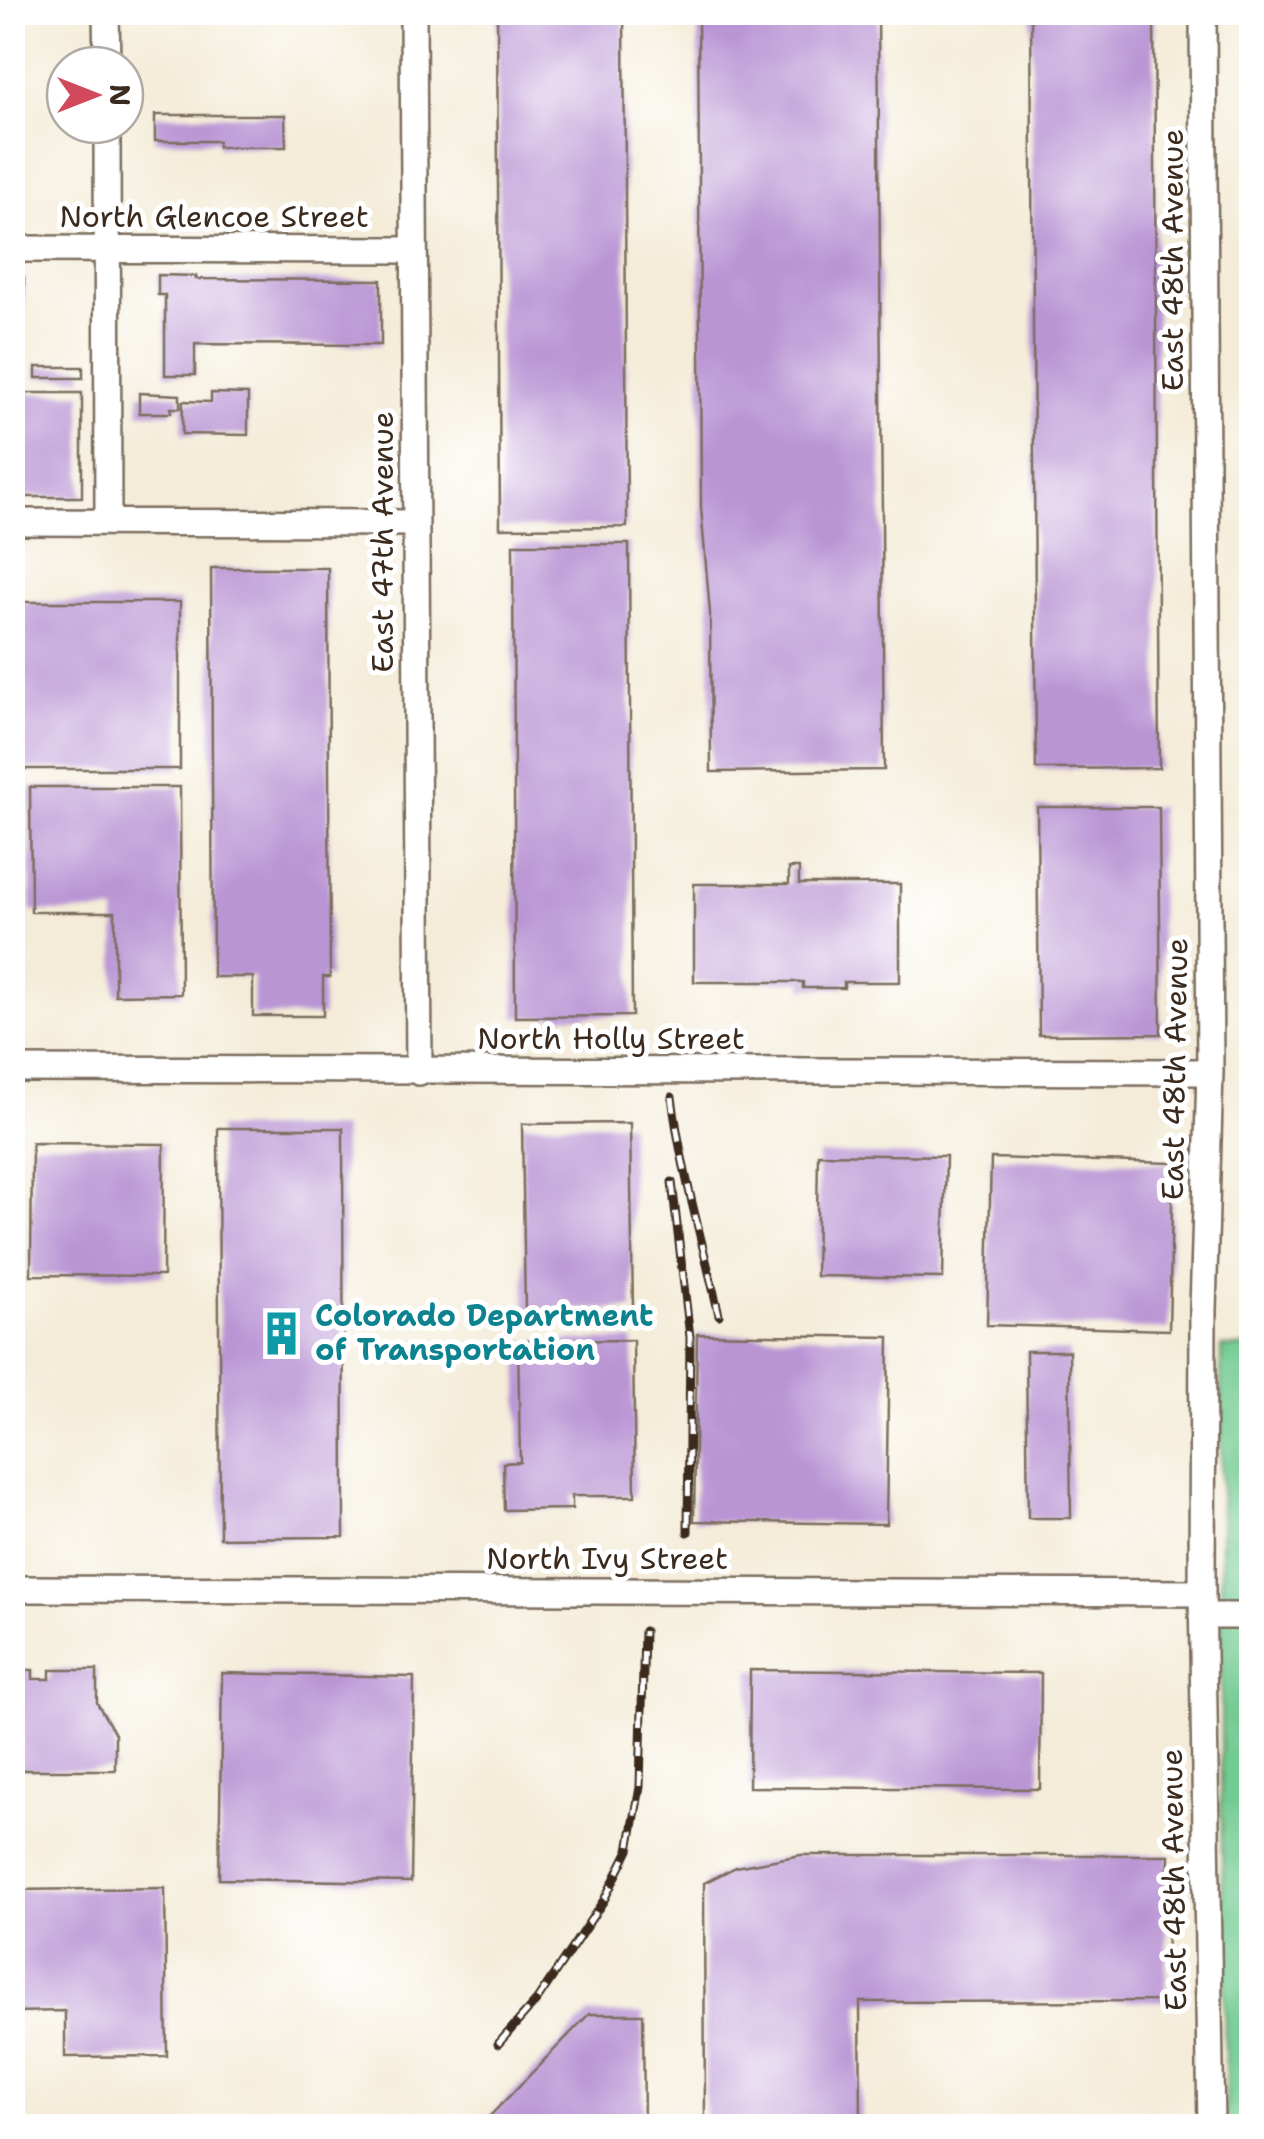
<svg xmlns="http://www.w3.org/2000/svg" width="1264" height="2139" viewBox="0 0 1264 2139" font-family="'Shantell Sans',sans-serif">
<rect width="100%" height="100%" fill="#fff"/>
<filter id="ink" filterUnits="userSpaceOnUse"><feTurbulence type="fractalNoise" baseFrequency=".01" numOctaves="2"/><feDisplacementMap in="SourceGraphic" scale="20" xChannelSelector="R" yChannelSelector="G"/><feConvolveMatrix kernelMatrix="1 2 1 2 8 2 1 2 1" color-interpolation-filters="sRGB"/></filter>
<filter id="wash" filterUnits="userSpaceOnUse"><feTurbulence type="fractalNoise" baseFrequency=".0048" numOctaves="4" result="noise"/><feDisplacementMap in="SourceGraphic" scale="40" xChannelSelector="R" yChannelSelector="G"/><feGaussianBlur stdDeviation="2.25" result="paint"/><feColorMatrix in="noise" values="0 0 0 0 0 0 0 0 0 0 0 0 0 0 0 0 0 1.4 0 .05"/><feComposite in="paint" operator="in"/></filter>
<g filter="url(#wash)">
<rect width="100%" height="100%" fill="#f4ecd8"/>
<path fill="#72cb91" stroke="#567a58" stroke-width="2.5" d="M1221,1347h31l-1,779h-25l-5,-335z"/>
<g id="blocks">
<path fill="#ba95d4" d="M497,12h127l3,515 -127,1z
M698,12h180l6,758 -173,2 -1,-159 -9,-106z
M1031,12h123l5,756 -123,1z
M155,115h130l1,32h-68v-6h-63z
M158,275l38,1v3l185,1v65l-186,-1v31h-30v-80h-7z
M12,277h12v67h-12z
M36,367h47v11h-47z
M12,393h70v104h-70z
M139,393l41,2v13h-9v5h-32z
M211,393l37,1v41l-66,-1 1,-33 28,1z
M513,544h116l3,472 -117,1z
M211,568h117l2,409h-7v39h-70v-39h-40z
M14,602h166v167h-166z
M30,787h150l1,207 -66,1v-83h-84z
M1037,807h122l2,227 -122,1z
M789,868h10v16h101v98h-56v6h-41v-6h-109v-98h95z
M630,1123l3,186 -108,2 -3,-187z
M218,1128h125l1,409 -124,1z
M32,1143l132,1 -1,132 -132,-1z
M818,1154l128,2 -3,122 -127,-2z
M991,1158l182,5 -4,167 -182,-5z
M697,1334l192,3 -3,187 -192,-3z
M633,1340l2,156h-63v13l-68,1 -1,-47 17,-1 -2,-121z
M1026,1351h43l2,167h-43z
M12,1670h21v9h17v-9h47v33l18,31v36h-103z
M750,1670l291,3 -1,116 -291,-2z
M222,1673l192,4 -3,205 -192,-3z
M801,1855h368l-4,146 -305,1 1,124h-156l-1,-243 32,-16z
M165,1888l2,168 -102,1v-46l-53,1v-122z
M589,2014h54l1,112h-155v-9z"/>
</g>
</g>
<g filter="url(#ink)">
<use href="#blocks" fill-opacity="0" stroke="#7c6e5f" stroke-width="2.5"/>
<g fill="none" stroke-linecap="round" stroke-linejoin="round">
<defs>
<path id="minor" d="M106,12l1,53
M413,12l6,1060
M1203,12l7,1060 -7,238 -1,283 9,533
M107,125l1,397
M12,249l402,1
M12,522l404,1
M12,1069l1198,3
M12,1589l1190,4
M1202,1616h50"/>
</defs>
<use href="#minor" stroke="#7c6e5f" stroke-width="30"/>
<use href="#minor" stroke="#fff" stroke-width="25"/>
<defs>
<path id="rail" d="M672,1097c9,73 31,146 47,218
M672,1182l18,155 -2,195
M498,2044l39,-44 67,-100 25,-50 11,-63 4,-156"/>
</defs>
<use href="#rail" stroke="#3b2a1e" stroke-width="9"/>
<use href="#rail" stroke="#fff" stroke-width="5" stroke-dasharray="15" stroke-linecap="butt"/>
</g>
</g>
<defs>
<symbol id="building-bare" viewBox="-9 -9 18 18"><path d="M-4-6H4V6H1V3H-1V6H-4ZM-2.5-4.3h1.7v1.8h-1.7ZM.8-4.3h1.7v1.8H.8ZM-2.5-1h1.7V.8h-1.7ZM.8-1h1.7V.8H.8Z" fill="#0f9aa8" stroke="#fff" stroke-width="2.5" paint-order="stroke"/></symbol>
</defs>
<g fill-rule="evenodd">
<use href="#building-bare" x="250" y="1302" width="63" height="63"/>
</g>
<g text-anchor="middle" stroke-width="10" stroke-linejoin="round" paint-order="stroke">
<g font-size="30" fill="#3b2a1e" stroke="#fff">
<text x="214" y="227">North Glencoe Street</text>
<text transform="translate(1173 260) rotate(-90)" y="10">East 48th Avenue</text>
<text transform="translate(383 542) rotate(-90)" y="10">East 47th Avenue</text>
<text x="611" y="1049">North Holly Street</text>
<text transform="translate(1175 1069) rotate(-89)" y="10">East 48th Avenue</text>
<text x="607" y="1569">North Ivy Street</text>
<text transform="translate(1174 1880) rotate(-91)" y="10">East 48th Avenue</text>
</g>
<g font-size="30" font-weight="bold" fill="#0d838f" stroke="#fff" text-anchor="start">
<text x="315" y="1326">Colorado Department<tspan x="315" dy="34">of Transportation</tspan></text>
</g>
</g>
<rect width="1264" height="2139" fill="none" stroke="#fff" stroke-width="50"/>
<g transform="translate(95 95) rotate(90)"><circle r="48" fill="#ffffff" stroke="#b1aaa5" stroke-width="2.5"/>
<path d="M0-8L18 38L0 25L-18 38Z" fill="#d1495b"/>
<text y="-15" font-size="28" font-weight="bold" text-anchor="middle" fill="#3b2a1e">N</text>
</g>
</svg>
